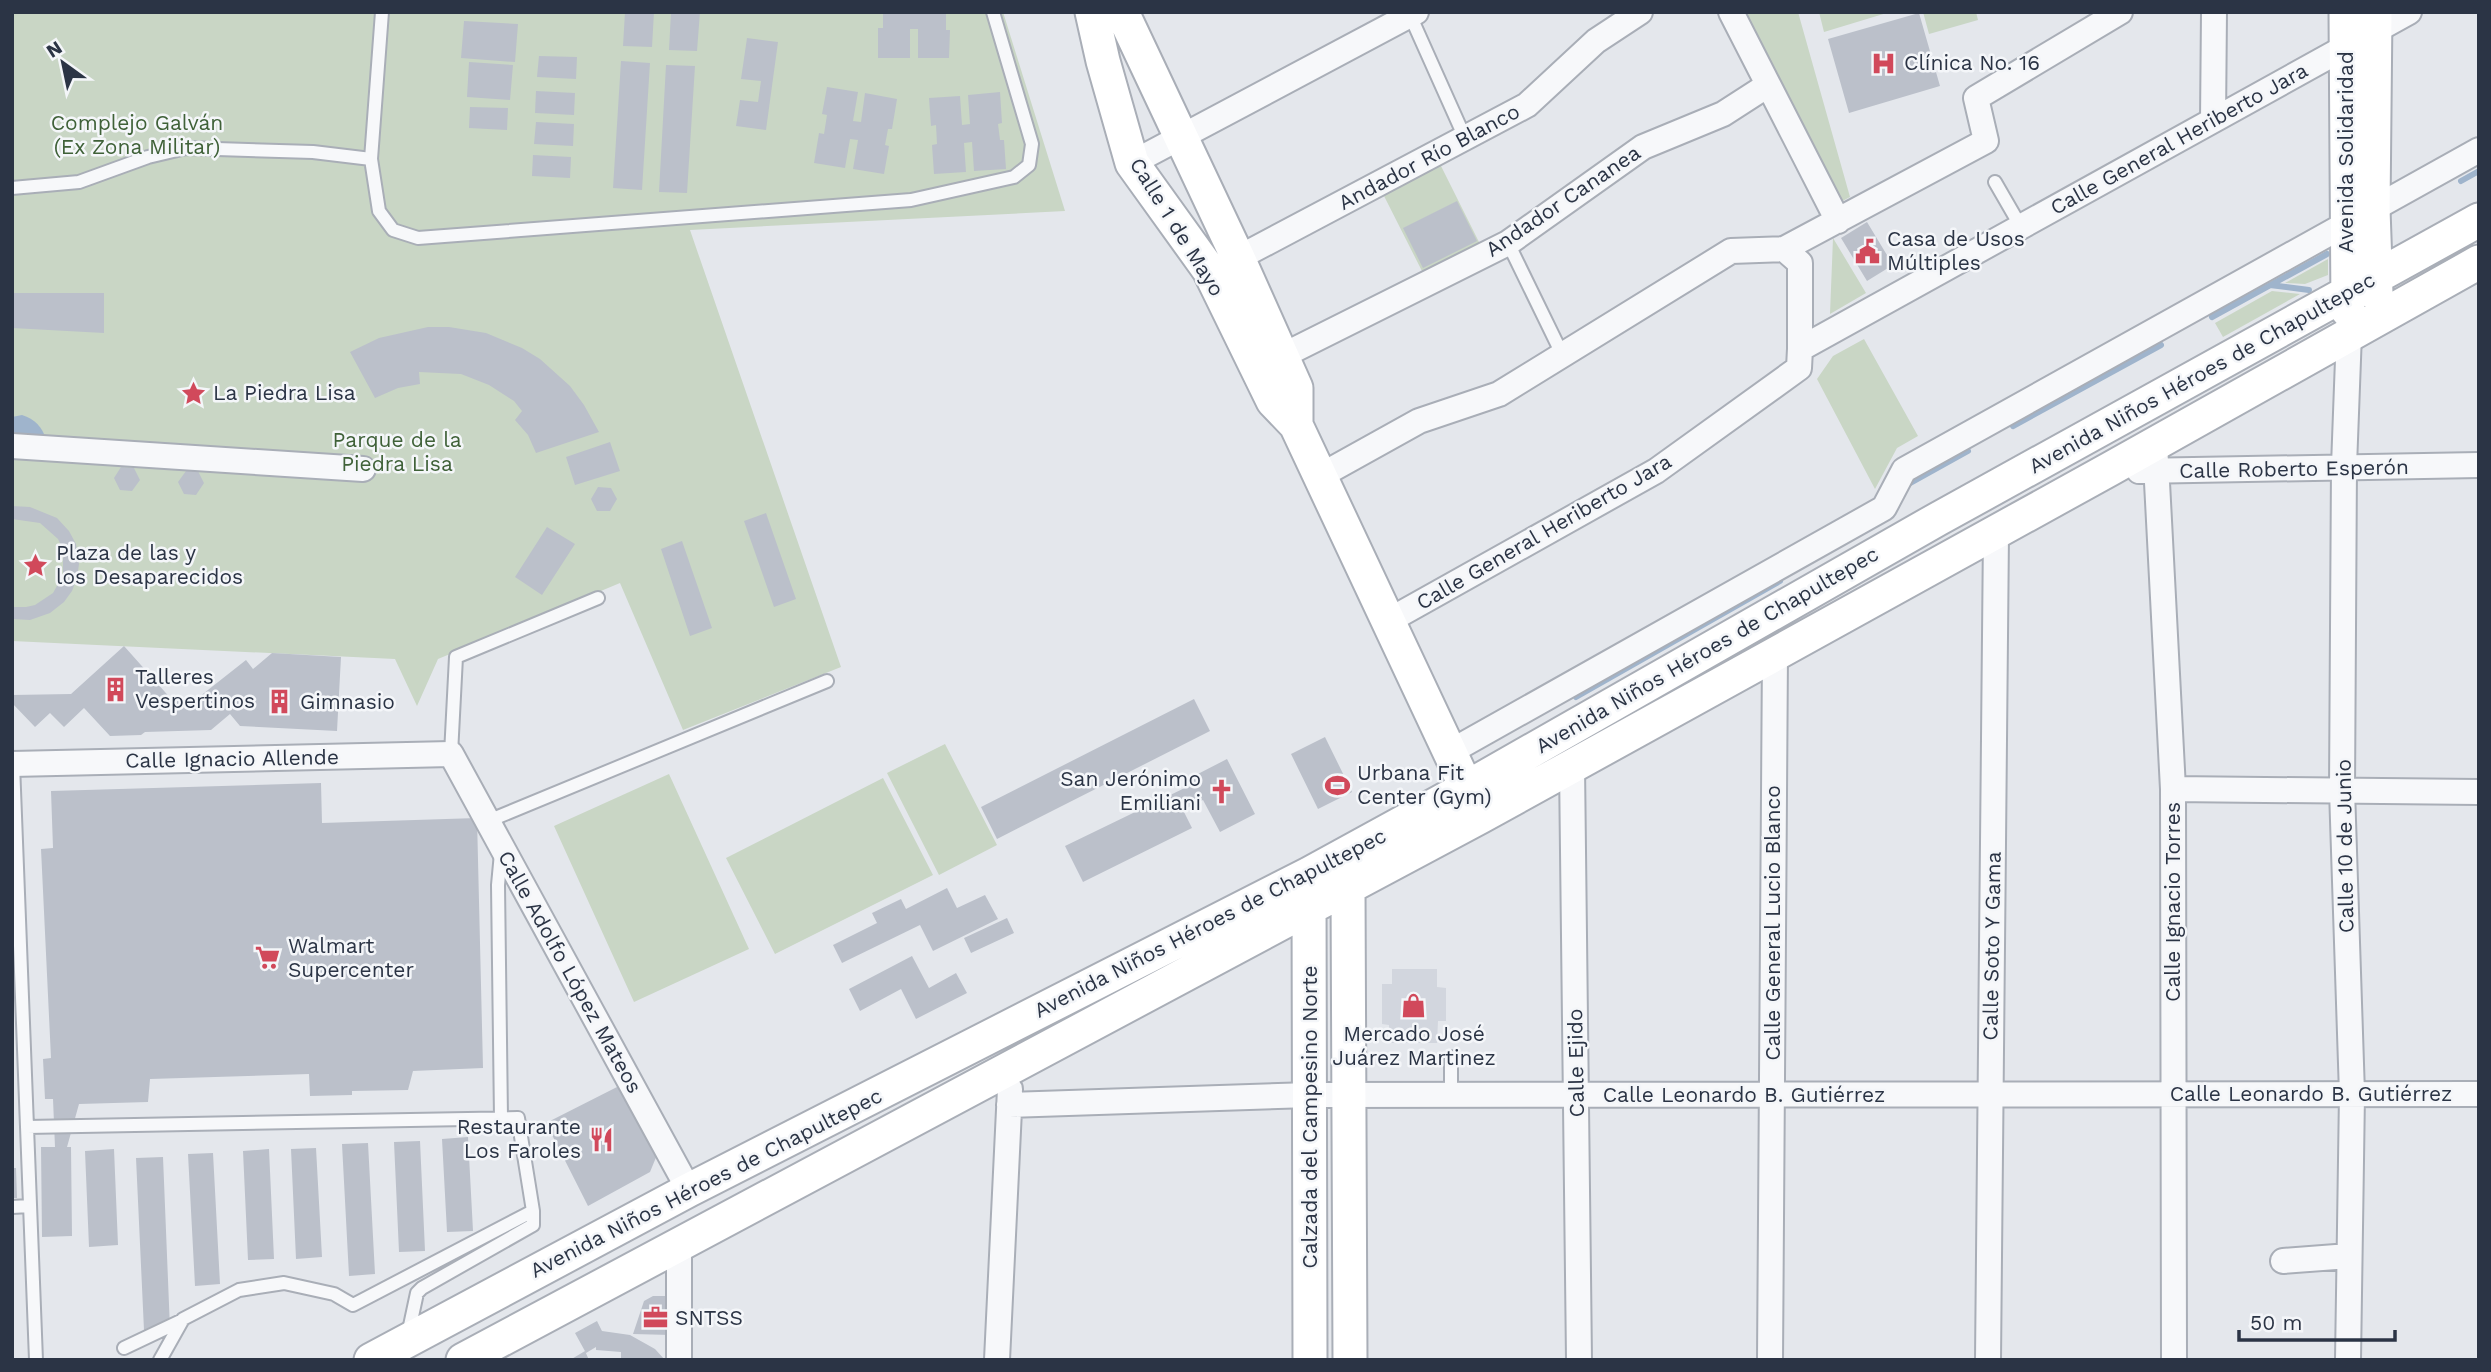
<svg xmlns="http://www.w3.org/2000/svg" width="2491" height="1372" viewBox="0 0 2491 1372" font-family="'Work Sans',sans-serif">
<rect width="100%" height="100%" fill="#e4e7ec"/>
<path fill="#d2d6de" d="M1392,969h45v18l9,1v33h-8l-1,22h-48v-18l-7,-1v-40h10z"/>
<path fill="#c9d6c5" d="M12,12h991l62,199 -375,19 151,437 -158,63 -63,-147 -182,76 -21,47 -22,-47 -383,-18z
M1740,12h58l52,185 -13,7z
M1819,12h71l-66,20z
M1923,12h53l2,8 -49,14z
M1439,162l42,84 -57,29 -42,-83z
M1833,238l33,55 -36,21z
M2328,259v16l-23,9 -20,-1z
M2272,291l28,3 -77,43 -8,-14z
M1864,339l54,97 -21,12 -22,41 -58,-110 16,-23z
M945,744l52,101 -58,30 -52,-102z
M669,774l80,175 -115,53 -80,-176z
M883,778l50,97 -158,79 -49,-96z"/>
<path fill="#9fb4cc" d="M22,415c13,4 20,12 24,24l-34,-2v-20z"/>
<g fill="none" stroke-linecap="round" stroke-linejoin="round">
<path stroke="#9fb4cc" stroke-width="6" d="M2461,181l18,-10
M2270,285l39,5
M2212,317l115,-63
M2013,426l148,-81
M1905,486l63,-35
M1576,697l204,-116"/>
</g>
<path fill="#bbc0ca" d="M625,12h29l-2,35 -29,-1z
M671,12h29l-3,39 -28,-1z
M883,12h63v18h4l-1,28h-31v-29h-8v29h-32v-30h5z
M1919,13l21,73 -91,27 -21,-74z
M464,21l54,3 -3,38 -54,-4z
M747,38l31,4 -12,88 -30,-4 4,-26 18,2 3,-21 -20,-2z
M539,56l38,1 -1,22 -39,-2z
M621,61l29,2 -8,127 -29,-2z
M469,62l44,3 -3,35 -43,-3z
M666,65l29,1 -8,127 -28,-1z
M827,87l31,5 -5,29 8,1 4,-29 32,6 -5,30h-4l-3,16 4,1 -5,28 -31,-5 5,-29 -8,-1 -5,29 -31,-5 5,-30 5,1 3,-19 -5,-1z
M536,91l39,2 -1,22 -39,-2z
M1000,92l2,31 -4,1 2,16h4l2,29 -32,2 -2,-29 -8,1 2,29 -32,2 -2,-29 5,-1 -1,-19 -5,1 -2,-28 31,-2 2,29 8,-1 -2,-29z
M470,107l38,1 -1,22 -38,-2z
M536,122l38,2 -1,22 -39,-2z
M533,155l38,2 -1,21 -38,-2z
M1457,201l20,40 -54,27 -20,-40z
M1867,222l26,43 -26,16 -26,-43z
M12,293h92v40l-92,-5z
M428,327h21l37,6 36,15 18,11 30,27 14,19 15,27 -63,21 -8,-18 -13,-15 7,-9 -8,-10 -25,-16 -28,-11 -42,-2 1,12 -22,4 -23,10 -25,-46 29,-14z
M610,442l10,29 -45,14 -9,-28z
M121,467l13,1 6,12 -8,11 -12,-1 -6,-12z
M186,471h12l6,12 -8,12 -12,-1 -6,-12z
M598,487l13,1 6,11 -7,12h-13l-6,-12z
M12,506l18,1 27,11 12,13 7,13 3,20 -2,14 -5,13 -8,11 -14,11 -20,7 -18,-1v-12h14l9,-2 18,-12 10,-18v-26l-5,-10 -18,-16 -28,-4z
M766,513l30,86 -22,8 -30,-86z
M547,527l28,17 -33,51 -27,-18z
M682,541l30,87 -22,8 -29,-87z
M124,646l49,55h21l52,-41 7,9 19,-16 69,4 -4,74 -97,-5 -10,-12 -19,16 -66,2 -4,3 -31,1 -26,-28 -20,19 -14,-14 -15,14 -23,-24v-8l59,-1z
M1194,699l16,32 -213,108 -16,-32z
M1325,737l27,55 -34,17 -27,-55z
M1227,759l28,55 -35,18 -17,-32 -20,10 9,18 -109,54 -18,-36 130,-63 -3,-6z
M321,783l1,40 155,-5 6,250 -70,3 -5,19 -56,1v4l-42,1 -1,-22 -159,5 -2,23 -69,2 -12,43h4l1,89 -30,1 -1,-90h14l-2,-48h-8l-2,-40 8,-1 -10,-209 12,-1 -2,-57z
M947,888l10,20 28,-13 13,24 -65,32 -13,-26 -78,38 -9,-18 44,-22 -5,-10 29,-14 5,10z
M1007,918l7,15 -43,20 -7,-15z
M912,956l17,32 27,-15 11,20 -51,26 -15,-30 -41,22 -11,-22z
M619,1086l38,69 -7,17 -62,34 -42,-83z
M468,1137l5,94 -26,1 -5,-93z
M420,1141l5,110 -26,1 -5,-110z
M368,1143l7,131 -26,2 -7,-132z
M316,1148l6,109 -26,2 -5,-110z
M114,1149l4,96 -29,2 -4,-96z
M269,1149l5,110 -26,1 -5,-109z
M213,1153l7,131 -25,2 -7,-132z
M163,1157l7,172 -26,1 -8,-172z
M12,1168h4l1,30h-5z
M653,1296h15l3,39 -38,-1 11,-33z
M597,1321l5,10 28,4 25,14 10,11h-44v-8l-25,-2v-3l-10,6 -11,-20z
M585,1351l4,9h-19z"/>
<g fill="none" stroke-linecap="round" stroke-linejoin="round">
<defs>
<path id="lane" d="M1410,15l55,123
M371,159l8,52 14,19 25,8 493,-38 103,-23 15,-12 3,-21 -39,-132
M1995,182l26,45
M12,188l67,-6 69,-25 38,-9 127,4 58,7 11,-147
M1508,243l55,113
M451,754l5,-97 142,-59
M13,764l23,596
M488,821l339,-140
M501,853l-3,32 3,233
M1451,1095v-38
M27,1127l491,-9 15,93v14l-111,63 -5,5 -9,42
M12,1207l18,-1
M124,1348l59,-28
M160,1360l23,-41 56,-29 45,-7 50,11 19,11 180,-94"/>
<path id="street" d="M1731,12l107,209
M2213,120l1,-108
M1132,163l284,-151
M1784,249l16,14v86
M1238,258l289,-153 69,-64 44,-29
M1282,356l226,-113 135,-96 80,-33 45,-29
M2155,444l18,345 1,571
M12,446l351,23
M2139,471l340,-6
M1320,476l99,-55 80,-27 232,-143 53,-2 202,-108 -10,-43 144,-86
M1388,621l268,-150 143,-103 1,-19 609,-337
M1450,752l434,-244 20,-38 575,-320
M12,764l439,-10 238,436
M1572,766l7,594
M2173,789l306,3
M1009,1105l301,-10 1169,-1
M2283,1261l66,-5
M679,1360v-116
M997,1360l13,-271
M1770,1360l5,-707
M1988,1360l8,-827
M2348,1360l4,-266 -10,-304 2,-324 5,-133"/>
<path id="secondary" d="M1092,12l11,49 29,102 77,107 64,131 23,24 180,383
M1122,12l116,246 58,130v37
M2346,12l2,299
M2375,12l-2,197 3,85
M1348,887l2,473
M1309,890l1,470
M371,1360l318,-170 620,-316 157,-86 472,-269 541,-299
M463,1360l1017,-543 630,-348 369,-207"/>
</defs>
<use href="#lane" stroke="#a9aeb7" stroke-width="16"/>
<use href="#street" stroke="#a9aeb7" stroke-width="28"/>
<use href="#secondary" stroke="#a9aeb7" stroke-width="37"/>
<use href="#lane" stroke="#f7f8fa" stroke-width="12"/>
<use href="#street" stroke="#f7f8fa" stroke-width="24"/>
<use href="#secondary" stroke="#fff" stroke-width="33"/>
</g>
<defs>
<symbol id="hospital-bare" viewBox="-9 -9 18 18"><path d="M-5-5h3v3.5h4V-5h3V5h-3V1.5h-4V5h-3Z" fill="#d1495b" stroke="#f4f6f9" stroke-width="2.5" paint-order="stroke"/></symbol>
<symbol id="civic-bare" viewBox="-9 -9 18 18"><path d="M-.6-6.5H3V-4.5H.6V-3L4-1V1h2V6H-6V1h2V-1L-.6-3ZM-1.2 2.5V6h2.4V2.5Z" fill="#d1495b" stroke="#f4f6f9" stroke-width="2.5" paint-order="stroke"/></symbol>
<symbol id="sight-bare" viewBox="-9 -9 18 18"><path d="M0-6L1.8-2.2L6-1.7L2.9 1.2L3.7 5.4L0 3.3L-3.7 5.4L-2.9 1.2L-6-1.7L-1.8-2.2Z" fill="#d1495b" stroke="#f4f6f9" stroke-width="2.5" paint-order="stroke"/></symbol>
<symbol id="building-bare" viewBox="-9 -9 18 18"><path d="M-4-6H4V6H1V3H-1V6H-4ZM-2.5-4.3h1.7v1.8h-1.7ZM.8-4.3h1.7v1.8H.8ZM-2.5-1h1.7V.8h-1.7ZM.8-1h1.7V.8H.8Z" fill="#d1495b" stroke="#f4f6f9" stroke-width="2.5" paint-order="stroke"/></symbol>
<symbol id="stadium-bare" viewBox="-9 -9 18 18"><path d="M0-5a6.5 5 0 1 0 0 10a6.5 5 0 1 0 0-10ZM-3.5-1.8h7v3.6h-7Z" fill="#d1495b" stroke="#f4f6f9" stroke-width="2.5" paint-order="stroke"/></symbol>
<symbol id="church-bare" viewBox="-9 -9 18 18"><path d="M-1.2-6h2.4v3.5h3.3v2.4h-3.3V6h-2.4V-.1h-3.3v-2.4h3.3Z" fill="#d1495b" stroke="#f4f6f9" stroke-width="2.5" paint-order="stroke"/></symbol>
<symbol id="supermarket-bare" viewBox="-9 -9 18 18"><path d="M-6-5.5h2.5l.6 2H6L4.5 2H-2.5L-4.4-4H-6ZM-1.5 3.2a1.3 1.3 0 1 0 .1 0ZM3 3.2a1.3 1.3 0 1 0 .1 0Z" fill="#d1495b" stroke="#f4f6f9" stroke-width="2.5" paint-order="stroke"/></symbol>
<symbol id="shop-bare" viewBox="-9 -9 18 18"><path d="M-5-2.5h2.3a2.7 3.5 0 0 1 5.4 0H5L5.5 6h-11ZM-1.5-2.5h3a1.5 2.3 0 0 0-3 0Z" fill="#d1495b" stroke="#f4f6f9" stroke-width="2.5" paint-order="stroke"/></symbol>
<symbol id="restaurant-bare" viewBox="-9 -9 18 18"><path d="M-5-6h1v4h1v-4h1v4h1v-4h1v5L-1.5 .5V6h-2V.5L-5-1ZM5-6V6H3V1.5H1.5Q1.5-4 5-6Z" fill="#d1495b" stroke="#f4f6f9" stroke-width="2.5" paint-order="stroke"/></symbol>
<symbol id="office-bare" viewBox="-9 -9 18 18"><path d="M-6-3h4V-5.5h4V-3h4V5H-6ZM-1-4.5V-3h2v-1.5ZM-6 0V1H6V0Z" fill="#d1495b" stroke="#f4f6f9" stroke-width="2.5" paint-order="stroke"/></symbol>
</defs>
<g fill-rule="evenodd">
<use href="#hospital-bare" x="1866" y="46" width="35" height="35"/>
<use href="#civic-bare" x="1850" y="234" width="35" height="35"/>
<use href="#sight-bare" x="176" y="376" width="35" height="35"/>
<use href="#sight-bare" x="18" y="548" width="35" height="35"/>
<use href="#building-bare" x="98" y="672" width="35" height="35"/>
<use href="#building-bare" x="262" y="684" width="35" height="35"/>
<use href="#stadium-bare" x="1320" y="768" width="35" height="35"/>
<use href="#church-bare" x="1204" y="774" width="35" height="35"/>
<use href="#supermarket-bare" x="250" y="940" width="35" height="35"/>
<use href="#shop-bare" x="1396" y="988" width="35" height="35"/>
<use href="#restaurant-bare" x="584" y="1122" width="35" height="35"/>
<use href="#office-bare" x="638" y="1300" width="35" height="35"/>
</g>
<g text-anchor="middle" stroke-width="5" stroke-linejoin="round" paint-order="stroke">
<g font-size="21" fill="#2b3445" stroke="#f4f6f9" text-anchor="start">
<text x="1904" y="70">Clínica No. 16</text>
<text x="1887" y="246">Casa de Usos<tspan x="1887" dy="24">Múltiples</tspan></text>
<text x="213" y="400">La Piedra Lisa</text>
<text x="56" y="560">Plaza de las y<tspan x="56" dy="24">los Desaparecidos</tspan></text>
<text x="135" y="684">Talleres<tspan x="135" dy="24">Vespertinos</tspan></text>
<text x="300" y="709">Gimnasio</text>
<text x="1357" y="780">Urbana Fit<tspan x="1357" dy="24">Center (Gym)</tspan></text>
<text x="1201" y="786" text-anchor="end">San Jerónimo<tspan x="1201" dy="24">Emiliani</tspan></text>
<text x="288" y="953">Walmart<tspan x="288" dy="24">Supercenter</tspan></text>
<text x="1414" y="1041" text-anchor="middle">Mercado José<tspan x="1414" dy="24">Juárez Martinez</tspan></text>
<text x="581" y="1134" text-anchor="end">Restaurante<tspan x="581" dy="24">Los Faroles</tspan></text>
<text x="675" y="1325">SNTSS</text>
</g>
<g font-size="21" fill="#3f6138" stroke="#f4f6f9">
<text x="137" y="130">Complejo Galván<tspan x="137" dy="24">(Ex Zona Militar)</tspan></text>
<text x="397" y="447">Parque de la<tspan x="397" dy="24">Piedra Lisa</tspan></text>
</g>
<g font-size="21" fill="#2b3445" stroke="#f4f6f9">
<text transform="translate(2179 139) rotate(-29)" y="7">Calle General Heriberto Jara</text>
<text transform="translate(2346 152) rotate(-90)" y="7">Avenida Solidaridad</text>
<text transform="translate(1429 157) rotate(-28)" y="7">Andador Río Blanco</text>
<text transform="translate(1563 201) rotate(-34)" y="7">Andador Cananea</text>
<text transform="translate(1177 227) rotate(58)" y="7">Calle 1 de Mayo</text>
<text transform="translate(2202 373) rotate(-29)" y="7">Avenida Niños Héroes de Chapultepec</text>
<text transform="translate(2294 469) rotate(-1)" y="7">Calle Roberto Esperón</text>
<text transform="translate(1544 532) rotate(-30)" y="7">Calle General Heriberto Jara</text>
<text transform="translate(1707 650) rotate(-30)" y="7">Avenida Niños Héroes de Chapultepec</text>
<text transform="translate(232 759) rotate(-1)" y="7">Calle Ignacio Allende</text>
<text transform="translate(2345 846) rotate(-91)" y="7">Calle 10 de Junio</text>
<text transform="translate(2173 902) rotate(-90)" y="7">Calle Ignacio Torres</text>
<text transform="translate(1210 923) rotate(-27)" y="7">Avenida Niños Héroes de Chapultepec</text>
<text transform="translate(1773 923) rotate(-90)" y="7">Calle General Lucio Blanco</text>
<text transform="translate(1992 946) rotate(-89)" y="7">Calle Soto Y Gama</text>
<text transform="translate(570 972) rotate(61)" y="7">Calle Adolfo López Mateos</text>
<text transform="translate(1576 1063) rotate(-91)" y="7">Calle Ejido</text>
<text x="2311" y="1101">Calle Leonardo B. Gutiérrez</text>
<text x="1744" y="1102">Calle Leonardo B. Gutiérrez</text>
<text transform="translate(1310 1117) rotate(-90)" y="7">Calzada del Campesino Norte</text>
<text transform="translate(706 1183) rotate(-27)" y="7">Avenida Niños Héroes de Chapultepec</text>
</g>
</g>
<rect width="2491" height="1372" fill="none" stroke="#2b3445" stroke-width="28"/>
<g transform="translate(63 63) rotate(327)" stroke="#f4f6f9" stroke-width="5" paint-order="stroke">
<path d="M0-5L12 26L0 18L-12 26Z" fill="#2b3445"/>
<text y="-10" font-size="19" font-weight="bold" text-anchor="middle" fill="#2b3445">N</text>
</g>
<path d="M2239 1330v10h156v-10" fill="none" stroke="#2b3445" stroke-width="3.5"/>
<text x="2250" y="1330" font-size="21" fill="#2b3445" stroke="#f4f6f9" stroke-width="5" paint-order="stroke">50 m</text>
</svg>
